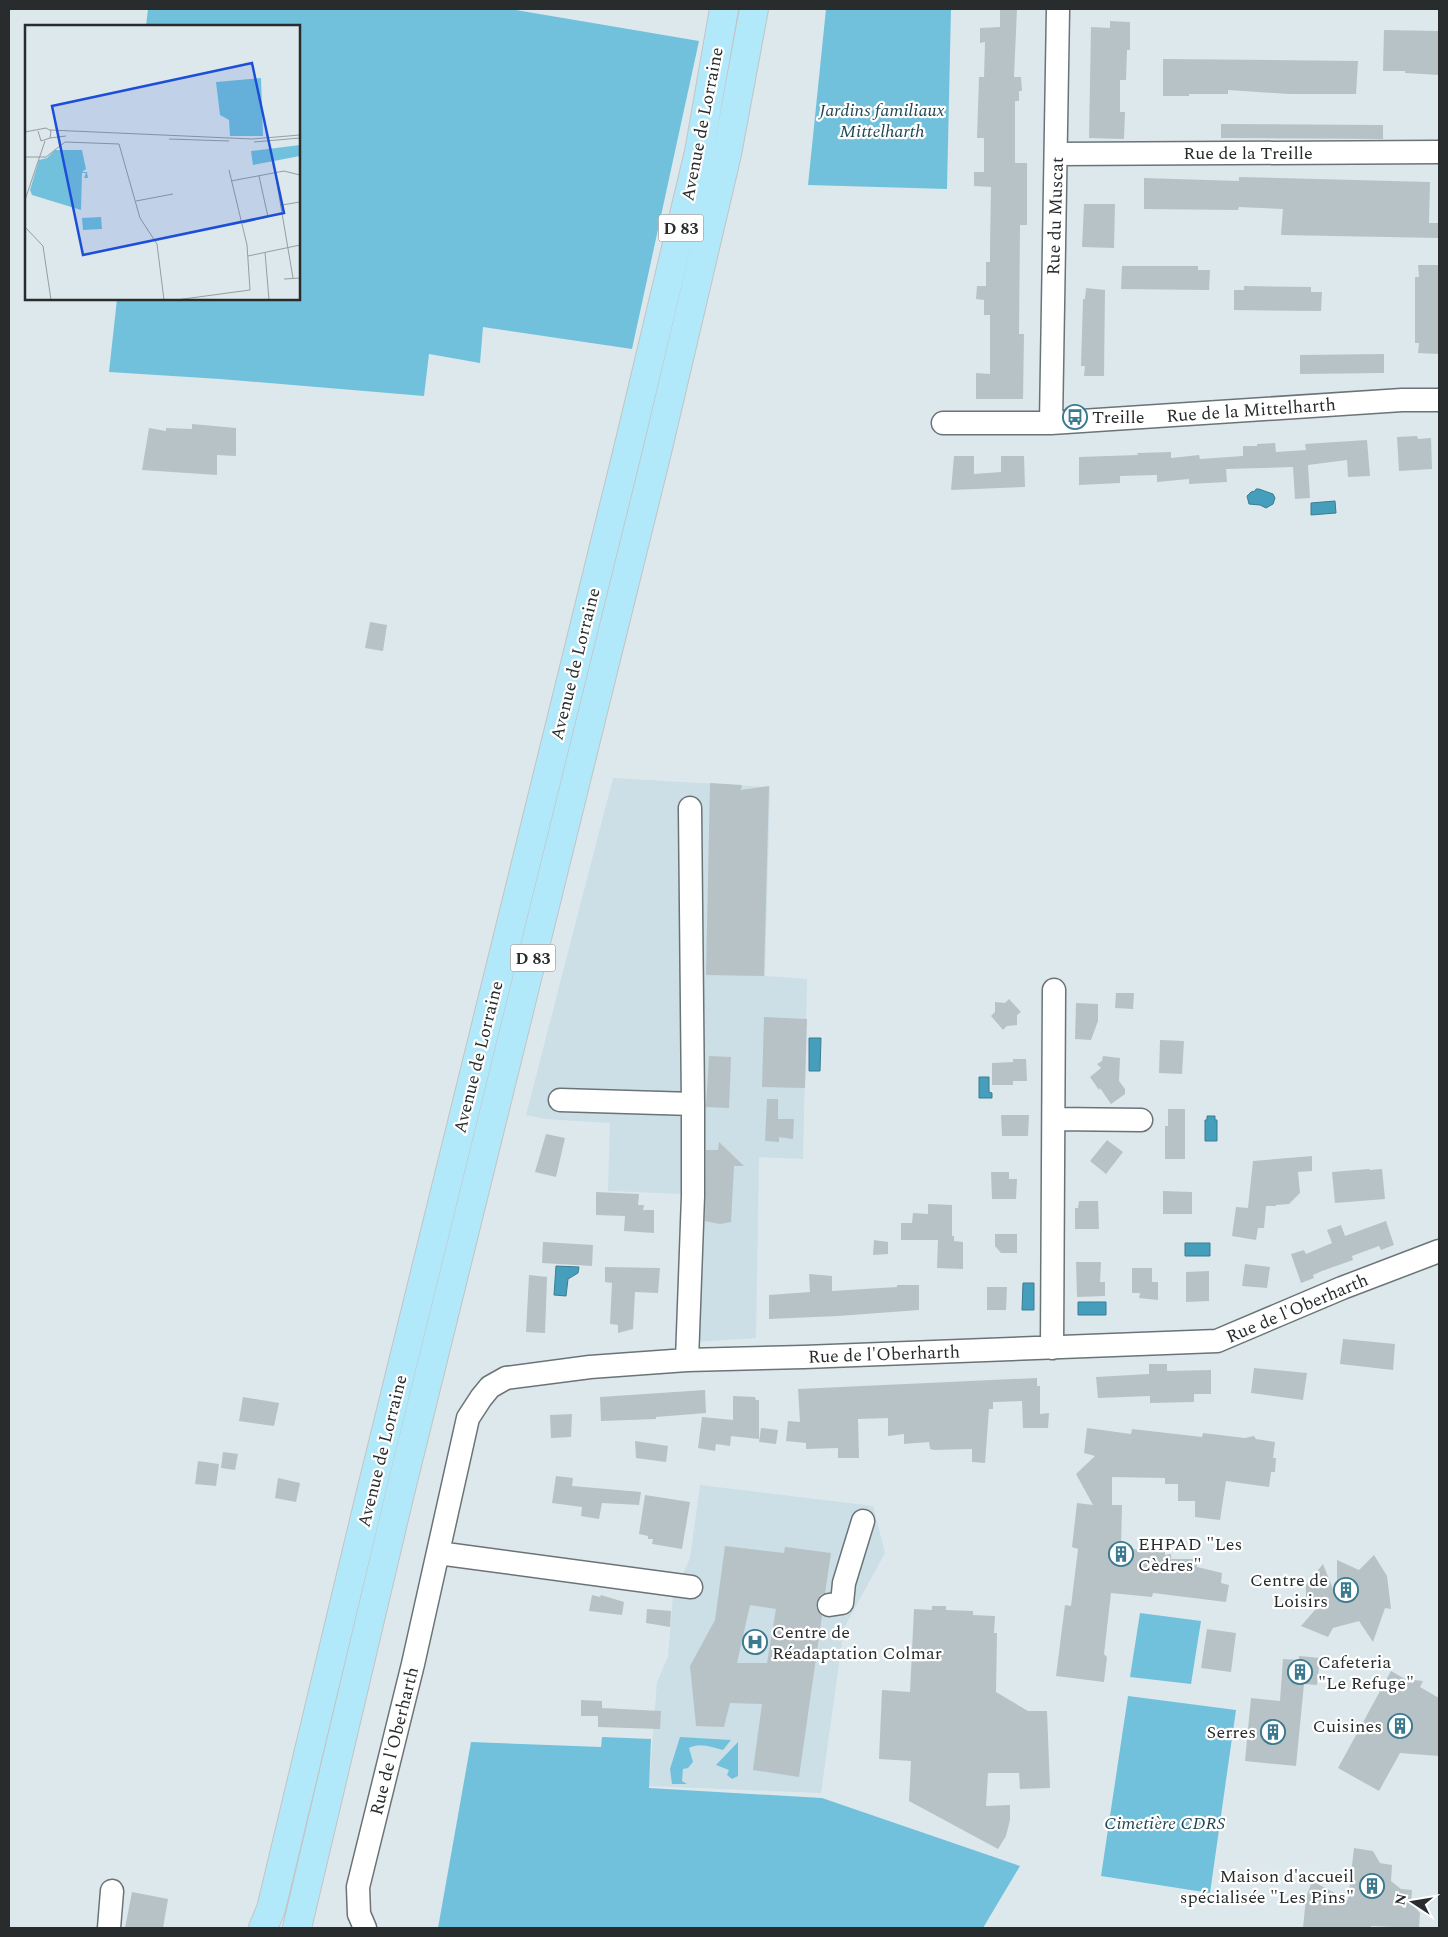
<svg xmlns="http://www.w3.org/2000/svg" width="1448" height="1937" viewBox="0 0 1448 1937" font-family="Spectral,serif">
<rect width="100%" height="100%" fill="#dde8ec"/>
<path fill="#ccdee6" d="M613,778l157,9 -5,189 42,3 -4,180 -44,-2 -3,181 -77,5 5,-149 -76,-3 2,-68 -65,-4 -19,-4z
M700,1485l173,21 12,47 -41,75 -23,165 -172,-7 8,-104 11,-25 5,-61 17,-38z"/>
<path fill="#72c1dc" d="M148,9h362l189,32 -67,308 -149,-22 -3,36 -51,-9 -5,42 -204,-17 -111,-7 8,-73h182v-273h-153z
M826,9h125l-4,180 -139,-4z
M1140,1613l61,8 -10,63 -61,-7z
M1128,1696l108,14 -26,183 -109,-17z
M602,1737l49,2 -2,49 173,10 198,68 -37,62h-545l33,-186 130,5z
M680,1737l51,3 -8,10c-11,-3 -24,-8 -34,-2l4,14 -5,6 -5,1 -1,12 5,3h-15l-2,-15z
M738,1742v34l-6,3 -5,-4 2,-5 -13,-5z"/>
<path fill="#459fbc" stroke="#3c7c91" d="M1256,489h3l14,5 2,4 -2,6 -7,4 -6,-3 -11,-1 -2,-8 4,-4 4,-1z
M1335,501l1,12 -25,2v-12z
M809,1038h12l-1,33h-11z
M979,1077h10v15l3,1v5h-13z
M1207,1116h8v4h2v21h-12v-21h2z
M1185,1243h25v13h-25z
M556,1266l23,1 -1,6 -10,6 -2,17 -12,-1z
M1023,1283h11v27h-12z
M1078,1302h28v13h-28z"/>
<path fill="#b7c2c6" fill-rule="evenodd" d="M1000,9h17l-3,68h7l1,14h-3v10h-4v62h12v62h-7l-1,109h5l-1,65h-47v-26l14,1v-59h-6v-15l-8,-1 1,-13h9v-24h4v-17l1,-58 -17,-1v-14h10v-34h-7l2,-61h5l1,-35 -5,1v-15l20,-1z
M1110,21l20,1v28h-3l-1,30h-6v32h5l-1,27 -35,-1 2,-111 19,1z
M1384,30l55,1v44l-34,-2v-2h-22z
M1163,59l195,2 -2,33h-67l-61,-4v4h-39v2h-26z
M1221,124l162,1v14l-162,-1z
M1239,177l191,5 -1,41h10v15l-158,-3 2,-26 -44,-2 -1,3 -94,-1v-31l95,3z
M1084,204h31l-1,44 -32,-1z
M1418,265h21v89l-21,-1 1,-10h-4v-66h4z
M1122,266h76v4h12l-1,20 -88,-1z
M1244,286l67,1v5h11l-1,19 -87,-1v-20h10z
M1086,288l19,2 -1,86h-20l1,-10h-4l2,-67h2z
M1384,354v19l-84,1v-19z
M192,424l44,4v28l-19,-1v20l-75,-5 7,-42 17,3v-3l26,1z
M1417,436l1,3 13,-1 1,31 -33,2 -2,-34z
M1367,440l3,36 -22,1 -1,-17 -39,5 2,33 -15,1 -2,-32 -67,2 1,13 -38,2v-5l-32,3v-7l-37,1v7l-41,2v-28l59,-2 -1,-2 34,-1v6l28,-3 1,4 43,-3v-10h14v-2l18,-1 1,9 30,-2 -1,-6z
M954,456h20v18l27,-2v-16h23l1,31 -74,3z
M370,622l17,3 -4,26 -18,-3z
M710,783l32,2 -1,5 28,-4 -5,190 -58,-1z
M1116,993h18l-1,16 -18,-1z
M1009,999l12,13 -4,3v10l-10,1 -4,4 -12,-14 4,-4v-10l10,1z
M1076,1003l22,1v17l-7,19 -16,-1z
M764,1017l43,2 -2,69 -43,-1z
M1160,1040l24,1 -2,33 -23,-1z
M709,1056l22,1 -2,51 -23,-1z
M1103,1056l17,2 -1,23 6,8v5l-14,10 -11,-16 -1,2 -9,-13 11,-9 -4,-4 5,-3z
M1013,1059h13l1,22h-14v4h-21v-22l21,-1z
M767,1099h11v20h16l-1,20 -14,-2v5l-14,-1z
M1168,1109h17v50h-20v-33h3z
M1001,1115h28l-1,21h-26z
M546,1134l19,4 -9,39 -21,-5z
M1107,1140l16,12 -17,22 -16,-13z
M719,1142l25,24h-10l-3,56 -11,2 -15,-3 1,-71h12z
M1312,1156v15l-14,1 2,21 -11,11 -12,1v-1l-1,2h-10l-2,22h-6l-2,12 -24,-4 4,-29 12,1 5,-47z
M1369,1169l1,1 12,-1 3,30 -50,4 -3,-31z
M991,1172h18v7h8l-1,20h-24z
M1163,1191l29,1v22h-29z
M596,1192l43,2 -1,11h6l-1,5h11v23l-30,-2 1,-15 -29,-1z
M1079,1201h19l1,28h-24v-21h3z
M928,1204l24,1v31h2v5l9,1v27l-26,-1 1,-28h-37v-17h11l1,-10 15,1z
M1386,1221l8,24 -13,5 -2,-4 -27,10 1,4 -31,11 -9,4 1,3 -13,5 -10,-29 13,-4 2,4 26,-11 -5,-13 14,-5 4,11z
M995,1234h22v19h-16l-6,-7z
M874,1240l14,2v12l-15,1z
M543,1242l50,3 -1,21 -50,-3z
M1076,1262h25l-1,20h5v14l-28,1z
M1245,1264l25,3 -3,21 -25,-2z
M605,1267l55,1 -2,25 -23,-1 -2,37 -15,4v-8l-8,-1 2,-41 -7,-1z
M1132,1268h20v14h6v18l-19,-2 1,-5h-8z
M1209,1271v30l-23,1v-30z
M809,1274l23,2v15l65,-4v-2h22v25l-81,6 -69,3v-24l41,-3z
M529,1275l18,2 -2,56 -19,-1z
M987,1287h20l-1,23h-19z
M1343,1339l52,5 -2,26 -53,-6z
M1149,1364h18v7l44,-1v24h-17v8l-44,1v-7l-52,2 -2,-21 53,-3z
M1254,1368l53,5 -4,27 -52,-7z
M1037,1378v8h3v28l9,-1 -1,15h-25l-1,-27 -29,1v7h-4l-4,54 -13,-1v-13l-38,1 -4,-1 -1,-7 -25,2v-10l-16,2v-18l-30,1 1,39h-21v-10l-32,1v-6l-20,-2 2,-20 12,1 -2,-33z
M705,1390l1,23 -50,4v2l-55,2 -1,-24z
M733,1396l22,1 1,3h3v39l-28,-3 -1,10 -14,-2 -1,7 -17,-3 4,-31 31,3z
M243,1397l36,6 -5,23 -35,-5z
M572,1414l-1,23 -20,1 -1,-23z
M761,1428l17,2 -2,14 -17,-2z
M1087,1428l44,6 1,-5 70,8 1,-4 42,5 9,-2 2,3 19,3 -2,16h3l-1,14h-4l-2,15 -43,-6 -6,39 -25,-3v-16h-17v-17h-13v-6l-53,-1v28h10l-1,44 44,1v5l6,-1v5h26v8l25,6 -1,10 8,2 -3,17 -73,-9 -1,4 -41,-4 -7,61 3,3 -3,25 -48,-6 9,-71 6,1 7,-57 -6,-2 5,-44 16,2 -17,-31 19,-18 -11,-3z
M635,1441l33,5 -2,16 -30,-4z
M223,1452l15,2 -3,16 -14,-2z
M198,1461l21,3 -3,22 -21,-2z
M556,1476l17,2 -1,8 69,6 -2,13 -37,-2 -3,16 -18,-3 1,-9 -30,-4z
M278,1478l22,5 -4,19 -21,-4z
M645,1495l45,7 -8,47 -30,-5 1,-5h-5v-3l-9,-2z
M725,1546l59,7 1,-6 46,6 -6,40 -5,2 -3,6 -1,6 6,9 -23,161 -46,-7 9,-66 -32,-1 -6,24 -28,-1 -6,-60 25,-46zM750,1605l26,4 -9,54h-30z
M1374,1555l13,21 4,33 -6,-1 -12,34 -14,-21 -26,7 -5,9 -27,-11 20,-23 -15,4v-22l17,-21 14,35v-39l22,10z
M592,1595l8,2 1,-2 23,7 -2,13 -33,-4z
M932,1606h14v4l27,1v4l22,1 -1,17h3l-1,59 32,19h19l3,77 -30,1 -1,-16h-31l-2,33 24,-1v15l-4,16 -8,13 -89,-48 2,-40 -32,-2 3,-69 28,2 4,-83 18,1z
M647,1609l24,2 -1,16 -24,-4z
M1207,1629l29,4 -5,39 -30,-4z
M1299,1656l21,2 -3,27 -13,-1 -8,82 -51,-5 6,-63 29,3 3,-42 16,1z
M1391,1671l14,8 18,2 -3,6 19,11v58l-39,-3 -21,38 -41,-23z
M581,1700l21,1v7l59,3 -1,18 -62,-2v-11h-17z
M1354,1848l19,3 7,12 12,2 -1,16 10,8 11,1 -1,12 9,11 -1,15 -48,-2v2h-68l3,-30 6,-17 36,19z
M132,1892l36,7 -5,29h-38z"/>
<g fill="none" stroke-linecap="round" stroke-linejoin="round">
<defs>
<path id="minor" d="M1057,154l382,-2
M943,423h108l351,-23h37
M1051,423l7,-414
M690,808l3,296
M560,1100l133,4v92l-6,164
M1055,1119l86,1
M1052,1348l2,-358
M438,1553l253,34
M829,1605l13,-2 2,-20 19,-62
M109,1928l3,-37
M365,1928l-6,-14 -1,-27 55,-223 55,-246 13,-20 9,-11 16,-9 84,-11 97,-7 117,-3 413,-16 125,-53 97,-37"/>
<path id="major" d="M263,1928l8,-19 100,-417 258,-1047 70,-293 25,-143
M297,1928l102,-431 258,-1045 70,-298 27,-145"/>
</defs>
<use href="#minor" stroke="#6a7477" stroke-width="25"/>
<use href="#major" stroke="#c3c4c4" stroke-width="30"/>
<use href="#minor" stroke="#fff" stroke-width="22"/>
<use href="#major" stroke="#b1e8fa" stroke-width="28"/>
</g>
<defs>
<symbol id="bus-ring" viewBox="-11 -11 22 22"><circle r="9.5" fill="#fff" stroke="#3a798e" stroke-width="1.5"/><path d="M-5-6H5V4H4V6H2V4H-2V6H-4V4H-5ZM-3.5-4V0h7V-4ZM-3.5 1.2v1.5H-2V1.2ZM2 1.2v1.5H3.5V1.2Z" fill="#3a798e"/></symbol>
<symbol id="building-ring" viewBox="-11 -11 22 22"><circle r="9.5" fill="#fff" stroke="#3a798e" stroke-width="1.5"/><path d="M-4-6H4V6H1V3H-1V6H-4ZM-2.5-4.3h1.7v1.8h-1.7ZM.8-4.3h1.7v1.8H.8ZM-2.5-1h1.7V.8h-1.7ZM.8-1h1.7V.8H.8Z" fill="#3a798e"/></symbol>
<symbol id="hospital-ring" viewBox="-11 -11 22 22"><circle r="9.5" fill="#fff" stroke="#3a798e" stroke-width="1.5"/><path d="M-5-5h3v3.5h4V-5h3V5h-3V1.5h-4V5h-3Z" fill="#3a798e"/></symbol>
</defs>
<g fill-rule="evenodd">
<use href="#bus-ring" x="1061" y="403" width="28" height="28"/>
<use href="#building-ring" x="1107" y="1540" width="28" height="28"/>
<use href="#building-ring" x="1332" y="1576" width="28" height="28"/>
<use href="#hospital-ring" x="741" y="1628" width="28" height="28"/>
<use href="#building-ring" x="1286" y="1658" width="28" height="28"/>
<use href="#building-ring" x="1386" y="1712" width="28" height="28"/>
<use href="#building-ring" x="1259" y="1718" width="28" height="28"/>
<use href="#building-ring" x="1358" y="1872" width="28" height="28"/>
</g>
<g text-anchor="middle" stroke-width="4.5" stroke-linejoin="round" paint-order="stroke">
<g fill="#fff" stroke="#686b6c" stroke-width="1">
<rect x="658.5" y="214.5" width="45" height="27" rx="4"/>
<rect x="510.5" y="944.5" width="45" height="27" rx="4"/>
</g>
<g font-size="16" font-weight="bold" fill="#282c2d">
<text x="681" y="234">D 83</text>
<text x="533" y="964">D 83</text>
</g>
<g font-size="18" font-style="italic" fill="#1e4653" stroke="#fff">
<text x="882" y="116">Jardins familiaux<tspan x="882" dy="21">Mittelharth</tspan></text>
<text x="1165" y="1829">Cimetière CDRS</text>
</g>
<g font-size="18" fill="#282c2d" stroke="#fff">
<text transform="translate(702 124) rotate(-79)" y="6">Avenue de Lorraine</text>
<text x="1248" y="159">Rue de la Treille</text>
<text transform="translate(1055 216) rotate(-88)" y="6">Rue du Muscat</text>
<text transform="translate(1251 410) rotate(-4)" y="6">Rue de la Mittelharth</text>
<text transform="translate(575 664) rotate(-76)" y="6">Avenue de Lorraine</text>
<text transform="translate(478 1057) rotate(-76)" y="6">Avenue de Lorraine</text>
<text transform="translate(1297 1308) rotate(-23)" y="6">Rue de l'Oberharth</text>
<text transform="translate(884 1354) rotate(-2)" y="6">Rue de l'Oberharth</text>
<text transform="translate(382 1451) rotate(-76)" y="6">Avenue de Lorraine</text>
<text transform="translate(394 1741) rotate(-76)" y="6">Rue de l'Oberharth</text>
</g>
<g font-size="18" fill="#282c2d" stroke="#fff" text-anchor="start">
<text x="1092" y="423">Treille</text>
<text x="1138" y="1550">EHPAD "Les<tspan x="1138" dy="21">Cèdres"</tspan></text>
<text x="1328" y="1586" text-anchor="end">Centre de<tspan x="1328" dy="21">Loisirs</tspan></text>
<text x="772" y="1638">Centre de<tspan x="772" dy="21">Réadaptation Colmar</tspan></text>
<text x="1318" y="1668">Cafeteria<tspan x="1318" dy="21">"Le Refuge"</tspan></text>
<text x="1382" y="1732" text-anchor="end">Cuisines</text>
<text x="1256" y="1738" text-anchor="end">Serres</text>
<text x="1354" y="1882" text-anchor="end">Maison d'accueil<tspan x="1354" dy="21">spécialisée "Les Pins"</tspan></text>
</g>
</g>
<g transform="translate(25 25)">
<rect width="275" height="275" fill="#dde8ec"/>
<path d="M236,53l2,58h-33l-1,-16 -9,-5 -4,-33zM275,120v11l-47,9 -2,-14zM30,125h27l4,19 -4,3h5l1,6h-4l2,-5h-4l-1,37 -49,-15 -2,-5 9,-30 8,-2zM76,192l1,12 -19,1 -1,-12z" fill="#72c1dc"/>
<path fill="none" stroke="#959da0" stroke-width="1" d="M25,105l202,9 48,-4M0,107l21,-4 5,3 -1,7 -9,3 -3,-10M25,113l16,-2M144,114l60,2M229,117l46,-4M0,132h21l19,-15 54,2 21,74 17,26 7,56M204,145l18,75 3,45M250,147l18,106M206,156l53,-10 16,4M0,175l20,-59M111,176l37,-7M257,180l18,-3M218,198l25,-6 -9,-41M0,202l18,19 8,54M240,227l4,48M223,231l52,-11M259,254l16,-1M151,275l74,-10"/>
<path fill="#1d4ed8" fill-opacity="0.15" stroke="#1d4ed8" stroke-width="2.5" d="M227,38l32,150 -201,42 -31,-149z"/>
<rect width="275" height="275" fill="none" stroke="#282c2d" stroke-width="2.5"/>
</g>
<rect width="1448" height="1937" fill="none" stroke="#282c2d" stroke-width="20"/>
<g transform="translate(1413 1902) rotate(282)" stroke="#ffffff" stroke-width="4" paint-order="stroke">
<path d="M0-4L9 19L0 12L-9 19Z" fill="#282c2d"/>
<text y="-8" font-size="14" font-weight="bold" text-anchor="middle" fill="#282c2d">N</text>
</g>
</svg>
